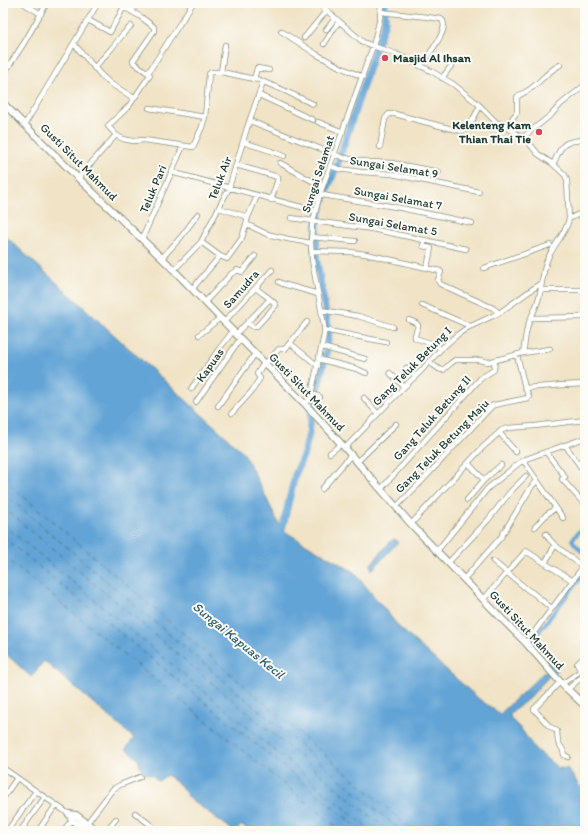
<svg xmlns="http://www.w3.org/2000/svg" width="588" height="834" viewBox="0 0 588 834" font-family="Itim,sans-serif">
<rect width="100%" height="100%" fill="#fdfcf7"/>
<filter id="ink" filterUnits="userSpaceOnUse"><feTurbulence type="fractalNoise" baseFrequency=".025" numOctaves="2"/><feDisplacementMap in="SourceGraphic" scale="8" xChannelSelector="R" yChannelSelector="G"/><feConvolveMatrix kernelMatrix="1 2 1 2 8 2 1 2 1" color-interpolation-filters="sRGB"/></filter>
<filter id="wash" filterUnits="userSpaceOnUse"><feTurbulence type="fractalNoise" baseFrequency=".012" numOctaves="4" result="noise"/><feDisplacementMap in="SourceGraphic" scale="16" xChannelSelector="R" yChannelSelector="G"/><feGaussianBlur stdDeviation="0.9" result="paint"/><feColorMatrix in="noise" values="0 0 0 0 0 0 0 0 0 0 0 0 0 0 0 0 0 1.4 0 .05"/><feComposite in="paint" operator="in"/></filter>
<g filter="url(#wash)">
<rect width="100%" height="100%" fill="#f0e3c6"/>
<path fill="#63a4d6" stroke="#417085" d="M3,234l241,219 38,77 72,42 46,56 79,71 21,15 43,-41 10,-1 -24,26 -18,15 -1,2 1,4 10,10 14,20 23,19 10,1 14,21 3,1v40h-335l-8,-6 -6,6h-2l-45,-33 -9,-13 -13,-10 -9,6 -6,-6 -8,-2 -4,-7 -2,-7 -12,-10 8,-11 -90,-77 -13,16 -28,-26z
M395,539l3,3 -26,28 -2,-5 22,-25z"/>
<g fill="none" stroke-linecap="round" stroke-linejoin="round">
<path stroke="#63a4d6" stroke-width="4" d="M585,524l-13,16 2,3 11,12
M533,648l-3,-4 1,-2 54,-70
M546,662l10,9 -3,1"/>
<path stroke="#63a4d6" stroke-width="7" d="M282,530l13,-55 10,-24 4,-18 2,-18 4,-18 11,-42 3,-23 -13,-76 1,-33 7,-26 13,-31 35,-108 13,-36v-19"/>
<path stroke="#37616d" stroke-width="1" stroke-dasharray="5 4" stroke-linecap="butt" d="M3,479l411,352
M3,493l398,338
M3,507l385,324
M3,524l369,307
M3,537l359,294
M3,556l339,275"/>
</g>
</g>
<g filter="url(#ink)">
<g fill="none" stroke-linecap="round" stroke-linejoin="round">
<defs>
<path id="minor" d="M23,3l18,11
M318,3l45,39 10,4 23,8 35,17 22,13 24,19 19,19 17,9 16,12 9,11 15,10 12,11 2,5 2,39c-4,17 -18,28 -23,44 -3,10 -4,20 -6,30 -2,12 -8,21 -12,32 -3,9 -3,19 -5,28l-35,9 -9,-2h-24l-4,3 -8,7 -4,-1 -10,-7
M132,12l4,-9
M381,12l46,5 14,2 2,2c1,3 1,6 0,9 -3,11 -16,27 -23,36
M88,20l22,12 14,-25
M326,30l9,-12
M281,31l35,23 24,13 23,10
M304,38l23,-28
M74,44l27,31 10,9 23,14
M324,44l15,-23
M94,68l18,-20 11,-14 8,-8
M221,72l4,-27
M148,73l45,-70
M3,75l21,-32 23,-40
M442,78l9,-12
M254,79l3,-11 12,2
M259,95l54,25
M149,108l56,9
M250,121l94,37 26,4 22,1 47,9
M318,122l25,10
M25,124l73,-121
M506,127l11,-15v-15c5,-4 12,-6 17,-11 10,-8 13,-14 26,-21
M116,135l7,4 10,2 11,-1 49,7 9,-20 3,-10 4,-43 2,-2h10l38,8 24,10 30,14
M522,138l29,-23 10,-11 24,-19
M243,142l28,9 13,5
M380,147l5,-28 4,-5h6l49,13 18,4 4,-2 4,-4 10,-19
M280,163c15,8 28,17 43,23
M553,164c5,-8 6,-19 17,-22 7,-3 8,1 15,-5
M236,165l42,12v2l-7,21
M330,166l9,3 22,3 31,2 87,18
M171,172l145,39
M78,178l38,-43 -8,-9 21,-20 21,-31 -2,-2 -14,-10 -1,-2 21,-30v-4l-13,-10 -24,-14
M320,194l8,2 68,11 76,16
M219,208l29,9
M291,218l81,11 94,20
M569,219l16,-8
M246,224l21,10 21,5 23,4
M311,237l44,4
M142,239l41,-93
M425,240l-2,6 8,2 -4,20
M201,242l19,14 7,3 15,-21 6,-21 9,-21
M311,251l39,1 16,2 74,17 1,1 -3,8 2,4 53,24 6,5
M162,258l19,-21 17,-23
M484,268l66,-23
M174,270l27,-28 28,-54 18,-60 16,-46
M279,282l4,2 35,10
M192,289l28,-33
M541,290h41
M205,302l27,-29 3,-1 2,-2 5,2 13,-16
M422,305l48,21
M321,310l37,6 35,11
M531,318l54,-1
M409,320l7,3 2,2c0,4 -4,9 -3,13l21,7 5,4
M224,322l48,-52
M247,323l7,4h2l20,-22c-5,-7 -14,-11 -20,-17
M324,330l62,12
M236,334l34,-35
M199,335l21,-17
M290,343l28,23
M322,347l43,12
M523,353l27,-4
M517,355l8,33
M319,358l3,2 35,9 9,4
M265,364l14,-15h6l22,-27
M406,368l10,8
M390,373l14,14
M191,389l28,-40 14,-18
M311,393l9,4
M364,398l14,16
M196,402l44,-63
M306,405l6,-15 12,-55v-9l-12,-66 -1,-17 1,-18 8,-31 53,-148 7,-28 1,-15
M218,406l37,-52
M232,413l20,-22 8,-13 -3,-4 3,-5 4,-6
M499,432l9,11 8,9
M565,445l20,28
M345,448l59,-61 16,-15 21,-23 16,-14 10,-7 32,-15 42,-30
M546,452l19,25 -3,2 23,26
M330,453l11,-9
M357,462l39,-38
M484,480l17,-15
M322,489l29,-34
M381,489l100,-111 13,-8 1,-10
M467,500l17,-20 -16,-17
M396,507l25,-25 71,-76 2,-1 34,-7 1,-2 -4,-8 39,-3 21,-1
M563,518l-40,-58 62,-22
M411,524l71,-76 20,-18 6,-2 27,-2 50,-6
M535,527l12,-13 9,-6
M555,545l28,22
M437,551l51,-63 35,-28
M493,561l35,29 5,3 18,15
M448,563l40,-43 23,-29 15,-15
M545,563l10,-18 -5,-5 -4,-6
M464,579l37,-42 31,-51 5,-5
M483,600l43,-49 47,30
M526,643l59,-79
M560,682l-26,27 15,17 8,5 1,11 5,8 1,5 4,2
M562,684l17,-12 1,-2 -3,-6 8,-8
M568,689l17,-15
M3,768l66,46
M3,798l14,-20
M135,813l17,13v3l-1,2
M87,823l26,-34 7,-4 20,-8
M21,830l24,-33
M7,831l29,-40
M38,831l18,-26
M63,831l9,-11
M106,831l10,-12"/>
<path id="highway" d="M3,103l75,75 90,86 56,58 82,83 39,43 66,76 91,95 24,24 36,41 23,22
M69,814l7,1 21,16
M69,814l3,6 15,11"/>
</defs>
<use href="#minor" stroke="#88907d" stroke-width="6"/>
<use href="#highway" stroke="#88907d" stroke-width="8"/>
<use href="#minor" stroke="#fff" stroke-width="4.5"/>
<use href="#highway" stroke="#fff" stroke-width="6"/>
</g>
</g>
<g fill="#d1495b" stroke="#fdfcf7" stroke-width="1.5">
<circle cx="385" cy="58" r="4"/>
<circle cx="539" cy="132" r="4"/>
</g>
<g text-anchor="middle" stroke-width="4" stroke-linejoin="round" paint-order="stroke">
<g font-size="12" font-weight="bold" fill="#1f3d34" stroke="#fdfcf7" text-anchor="start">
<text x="393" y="62">Masjid Al Ihsan</text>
<text x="531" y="129" text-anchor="end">Kelenteng Kam<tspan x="531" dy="14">Thian Thai Tie</tspan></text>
</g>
<g font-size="12" fill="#1f3d34" stroke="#fdfcf7">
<text transform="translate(79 162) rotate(45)" y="4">Gusti Situt Mahmud</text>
<text transform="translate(394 167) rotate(9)" y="4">Sungai Selamat 9</text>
<text transform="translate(318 174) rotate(-72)" y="4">Sungai Selamat</text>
<text transform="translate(220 178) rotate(-69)" y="4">Teluk Air</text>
<text transform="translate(153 189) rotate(-67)" y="4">Teluk Pari</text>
<text transform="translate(398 198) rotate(10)" y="4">Sungai Selamat 7</text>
<text transform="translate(393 224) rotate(10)" y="4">Sungai Selamat 5</text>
<text transform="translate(241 289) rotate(-48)" y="4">Samudra</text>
<text transform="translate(210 365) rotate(-55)" y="4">Kapuas</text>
<text transform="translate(412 366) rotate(-45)" y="4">Gang Teluk Betung I</text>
<text transform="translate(307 392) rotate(46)" y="4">Gusti Situt Mahmud</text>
<text transform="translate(432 418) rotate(-48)" y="4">Gang Teluk Betung II</text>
<text transform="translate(442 446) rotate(-45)" y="4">Gang Teluk Betung Maju</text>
<text transform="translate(527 630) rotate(47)" y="4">Gusti Situt Mahmud</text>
</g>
<g font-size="13" font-style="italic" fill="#37616d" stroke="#fdfcf7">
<text transform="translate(239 640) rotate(39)" y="5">Sungai Kapuas Kecil</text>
</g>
</g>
<rect width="588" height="834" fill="none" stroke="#fdfcf7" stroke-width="16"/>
</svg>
